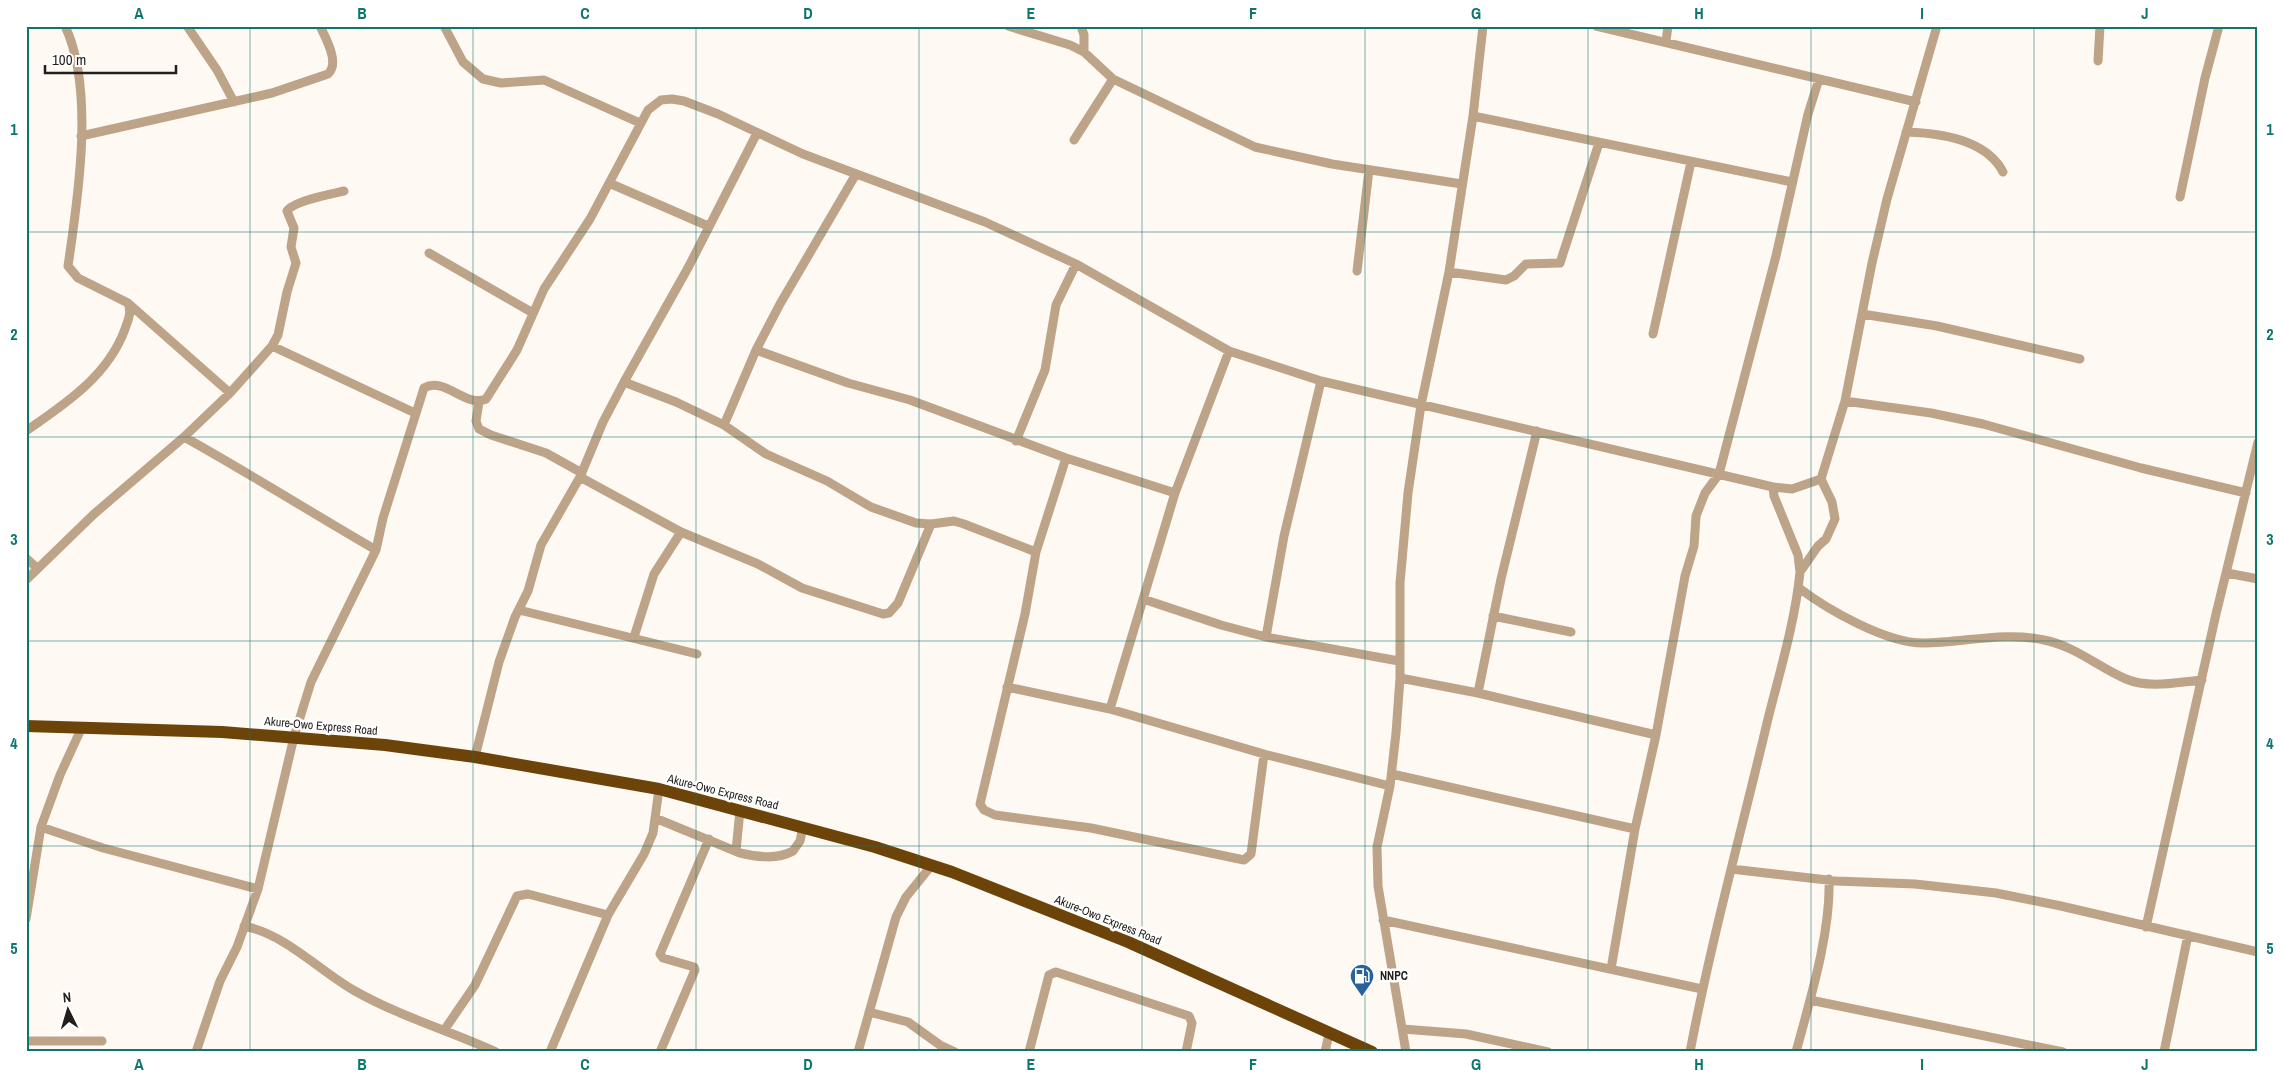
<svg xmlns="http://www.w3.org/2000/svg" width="2284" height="1078" viewBox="0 0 2284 1078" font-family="'Archivo Narrow',sans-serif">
<rect width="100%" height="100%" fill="#fef9f2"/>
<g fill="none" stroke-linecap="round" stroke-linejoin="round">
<path stroke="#bda387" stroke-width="9" d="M65,26c30,63 13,172 3,240l10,12 50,25 102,90
M187,26l30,44 17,32
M444,26l19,36 20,17 18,4 43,-3 96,43
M1008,26l62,19 14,7 29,27 142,68 77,17 130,20
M1081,26l3,9v17
M1596,26l320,76
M1666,41l2,-15
M2098,61l2,-35
M1473,116l319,66
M1906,132c34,1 80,7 97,40
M757,133l-68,133 -65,116 52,20 48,23 42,29 61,27 44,26 45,16 15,1 23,-3 10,3 72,28
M81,136l191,-43 56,-19c12,-11 -2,-35 -8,-48
M1074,140l39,-61
M609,183l99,43
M2180,197l25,-119 14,-52
M429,253l104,60
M1357,271l12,-101
M1449,272l57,8 8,-4 12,-12 34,-1 39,-120
M1862,314l75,12 143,33
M1653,334l38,-172
M272,346l143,67
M756,350l92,33 62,17 156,58 109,35
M624,382l-21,40 -23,55 101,55 77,32 44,24 81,26 6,-1 9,-10 33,-79
M1845,401l86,12 52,11 158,44 105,25
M479,402l-3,19 3,8 12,6 55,18 36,20
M724,425l32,-75 24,-46 76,-130
M26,431c39,-27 82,-55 99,-102 3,-9 7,-16 3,-26
M184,437c65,36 128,76 192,113
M1016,441l29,-71 11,-65 20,-41
M1066,458l-30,94 -11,62 -45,190 4,6 11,5 96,13 153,32 7,-6 13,-100
M1821,479l24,-78 27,-138 15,-64 50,-173
M1821,479l11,23 3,17 -9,20 -8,7 -18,26 -2,-17 -24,-59 -1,-9 19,2z
M26,558l11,10
M2227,573l31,6
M26,580l68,-66 90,-77 46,-44 42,-47 6,-11 9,-43 9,-29 -5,-16 3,-19 -7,-17c6,-10 44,-17 57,-20
M1799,588c29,22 87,55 124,55 40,0 81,-12 121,-3 31,6 54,27 82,39 24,10 52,3 76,1
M1143,599l78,26 45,12 133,24
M519,610l178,44
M1493,616l78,16
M634,637l20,-63 27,-42
M1266,637l18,-101 37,-155
M1400,678l78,15 178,42
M1007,687l103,22 154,45 126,32
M1478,693l23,-114 36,-148
M1110,709l65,-216 54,-142
M475,757l24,-95 16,-45 13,-26 13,-46 39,-68
M1392,774l243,55
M655,818l85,35c17,4 37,7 53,-2l7,-10 3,-14
M41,827l62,21 155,41
M736,851l4,-41
M1731,869l105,12 79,3 81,9 65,13 197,46
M26,919l15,-92 19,-52 22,-48
M1383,920l319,69
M244,926c43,9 74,44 111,65 44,25 95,40 141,61
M2146,927l70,-313 42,-172
M1611,969l24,-140 21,-94 29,-159 9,-30 2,-30 9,-23 14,-19 57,-218 32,-142 11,-35
M1810,1000l253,52
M869,1012l39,10 32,23 15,7
M445,1029l30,-44 42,-89 11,-2 80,21
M1403,1029l63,5 82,18
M26,1041h76
M196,1052l24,-71 17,-34 21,-58 36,-152 17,-55 65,-132 7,-32 41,-130c21,-12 41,20 62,11l31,-49 27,-61 46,-70 58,-109 13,-10 11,-1 12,2 34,13 85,40 182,68 91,42 153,87 92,30 452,106
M550,1052l58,-137 36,-61 9,-21 6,-44
M660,1052l35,-82 -1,-3 -31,-9 -3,-4 49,-115
M858,1052l38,-135 10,-20 25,-31
M1029,1052l20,-77 7,-3 133,44 3,7 -6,29
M1325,1052l4,-18
M1406,1052l-28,-166 -1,-39 13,-61 6,-53 4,-55v-95l8,-90 13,-88 28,-133 24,-156 10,-90
M1690,1052c21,-111 51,-219 77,-329 12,-49 28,-100 33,-151
M1796,1052c14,-52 35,-120 33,-173
M2164,1052l24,-117"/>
<path stroke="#6c440a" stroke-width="12" d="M26,726l196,6 163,13 90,12 184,32 216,58 77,25 176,70 244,110"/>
</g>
<path fill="none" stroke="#0f766e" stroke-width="1" stroke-opacity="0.55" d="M250,26v1026M473,26v1026M696,26v1026M919,26v1026M1142,26v1026M1365,26v1026M1588,26v1026M1811,26v1026M2034,26v1026M26,232h2232M26,437h2232M26,641h2232M26,846h2232"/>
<defs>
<symbol id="fuel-pin" viewBox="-11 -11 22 30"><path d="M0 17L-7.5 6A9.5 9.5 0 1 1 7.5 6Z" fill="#27639a" stroke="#fff"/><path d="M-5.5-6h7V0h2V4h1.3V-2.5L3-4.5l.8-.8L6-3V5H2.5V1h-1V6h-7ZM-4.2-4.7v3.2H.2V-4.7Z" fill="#fff"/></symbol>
</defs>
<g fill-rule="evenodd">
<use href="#fuel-pin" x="1348" y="962" width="28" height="38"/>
</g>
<g text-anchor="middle" stroke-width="5" stroke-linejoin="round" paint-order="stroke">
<g font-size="12" fill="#211e1c" stroke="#fff">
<text transform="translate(321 726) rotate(5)" y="4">Akure-Owo Express Road</text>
<text transform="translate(723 792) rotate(14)" y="4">Akure-Owo Express Road</text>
<text transform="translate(1108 920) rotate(22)" y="4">Akure-Owo Express Road</text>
</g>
<g font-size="12" font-weight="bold" fill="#211e1c" stroke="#fff" text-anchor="start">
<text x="1380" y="980">NNPC</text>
</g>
</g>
<rect width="2284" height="1078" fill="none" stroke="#ffffff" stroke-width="55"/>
<g transform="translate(68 1010) rotate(355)" stroke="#ffffff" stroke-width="4" paint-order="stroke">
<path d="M0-4L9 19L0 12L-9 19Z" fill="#211e1c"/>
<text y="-8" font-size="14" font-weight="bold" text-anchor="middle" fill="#211e1c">N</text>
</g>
<path d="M45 65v8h131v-8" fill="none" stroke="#211e1c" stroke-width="2.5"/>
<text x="52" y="65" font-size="15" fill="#211e1c" stroke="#ffffff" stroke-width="4" paint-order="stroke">100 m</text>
<rect x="28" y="28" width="2228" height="1022" fill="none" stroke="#0f766e" stroke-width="2"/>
<g font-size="16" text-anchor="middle" font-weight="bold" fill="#0f766e">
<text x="139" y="19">A</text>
<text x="362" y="19">B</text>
<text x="585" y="19">C</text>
<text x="808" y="19">D</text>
<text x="1031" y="19">E</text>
<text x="1253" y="19">F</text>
<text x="1476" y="19">G</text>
<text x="1699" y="19">H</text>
<text x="1922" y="19">I</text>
<text x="2145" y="19">J</text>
<text x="14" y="135">1</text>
<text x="2270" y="135">1</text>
<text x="14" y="340">2</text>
<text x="2270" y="340">2</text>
<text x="14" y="545">3</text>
<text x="2270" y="545">3</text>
<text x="14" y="749">4</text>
<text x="2270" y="749">4</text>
<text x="14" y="954">5</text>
<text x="2270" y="954">5</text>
<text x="139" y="1070">A</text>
<text x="362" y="1070">B</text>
<text x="585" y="1070">C</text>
<text x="808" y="1070">D</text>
<text x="1031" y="1070">E</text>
<text x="1253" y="1070">F</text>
<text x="1476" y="1070">G</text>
<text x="1699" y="1070">H</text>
<text x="1922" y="1070">I</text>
<text x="2145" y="1070">J</text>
</g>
</svg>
